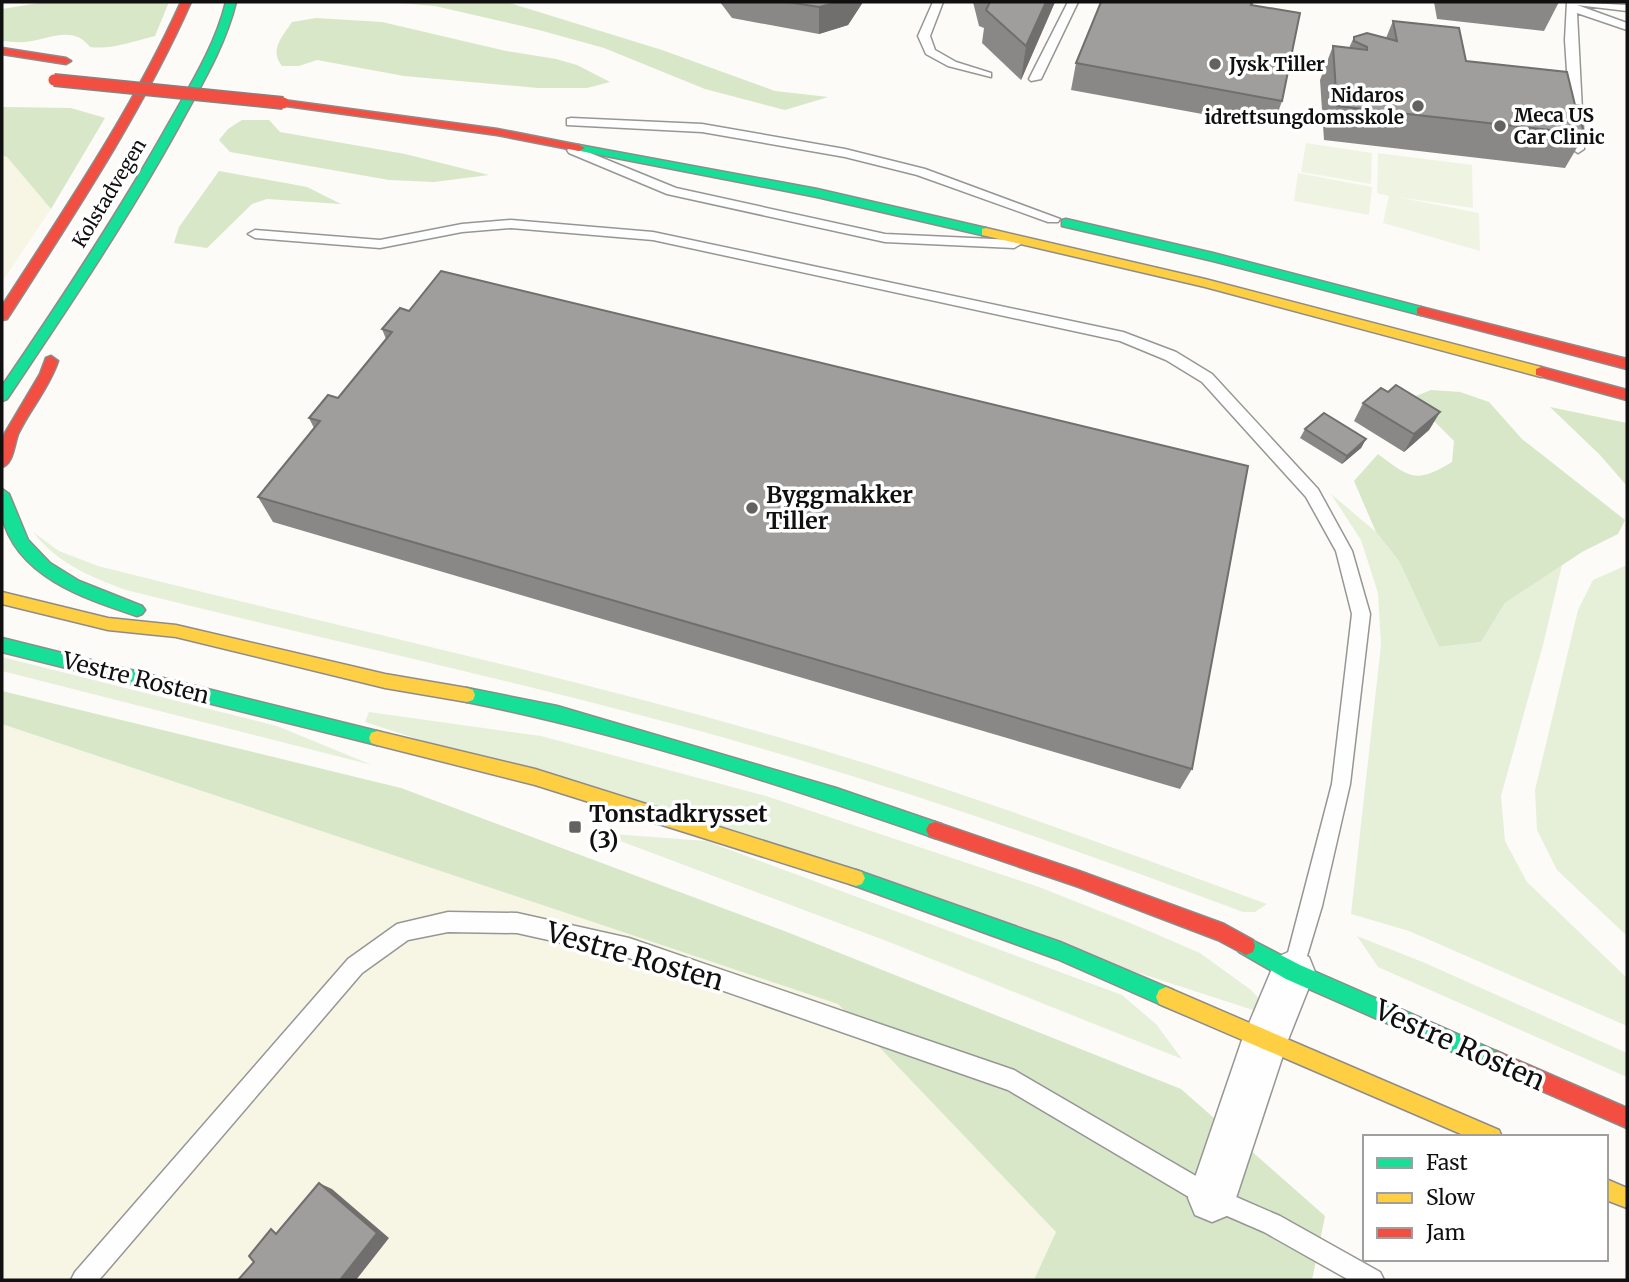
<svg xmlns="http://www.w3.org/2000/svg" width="1629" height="1282" viewBox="0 0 1629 1282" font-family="Merriweather,serif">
<rect width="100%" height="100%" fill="#fcfbf7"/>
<path fill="#f7f6e5" d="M2,155l5,2 44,52 -49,73z
M2,724l836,280 218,228 -22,48h-1032z"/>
<path fill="#e6f0d9" d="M1331,494l45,38 23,29 40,86 42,-5 24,-39 57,-38 -19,80 -42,151 4,45 22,41 100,96v48l-218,-95 -58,-17 30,-269 -3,-52 -17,-53z
M33,532l26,19 39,15c237,60 477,111 711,180 155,46 306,102 458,158l-12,8h-12c-179,-67 -359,-130 -543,-181 -190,-52 -383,-93 -574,-141 -37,-14 -68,-26 -93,-58z
M1627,565v371l-70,-66 -20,-40 -2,-40 43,-180 15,-30z
M2,657l275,69 95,39 -370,-94z
M369,712l172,24 225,60 273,91 96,38 65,28 51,37 13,14 -11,6 -888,-288z
M599,833l107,8 416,154 34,29 26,35 -293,-117z
M1357,936l68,27 202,90v24l-249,-110z"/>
<path fill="#d7e7c7" d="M45,2h124l-14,34c-21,5 -44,14 -65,11 -17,-23 -43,-7 -65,-5 -7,1 -16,-1 -23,-1v-32z
M387,2h119l156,48 113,41 53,6 -43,13 -80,-21 -101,-41 -65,-18 -104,-24z
M316,18l66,4 124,29 50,8 21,6 33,17 -23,6h-49l-134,-12 -87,-16 -18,6h-17c-13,-16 0,-29 10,-44z
M2,107l69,1 34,10 -54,91 -44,-52 -5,-2z
M242,120h27l11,12 125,22 84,21 -55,7 -45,-2 -159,-28 -11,-12 9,-11z
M219,171l88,16 34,17 -74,-5 -15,5 -45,44 -33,-5 5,-16z
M1431,390l29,2 29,10 33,37 103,81 -7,14 -36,18 -77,51 -24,39 -42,5 -40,-86 -23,-29 -22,-51 24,-27c32,24 38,30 74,8l2,-21 -22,-22 -16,-23z
M1550,407l77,16v63l-27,-31z
M2,691l399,97 386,144 394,157 144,127 -13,64h-278l22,-48 -218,-228 -836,-280z"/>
<path fill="#eff4e2" d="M1306,143l66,10 -1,31 -70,-12z
M1378,153l94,12 1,43 -76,-11 82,16 1,38 -97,-28 6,-27 -12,-3z
M1298,173l74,14 -3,28 -75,-14z"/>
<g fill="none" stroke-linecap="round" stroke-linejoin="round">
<defs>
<path id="lane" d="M933,2h10l-13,34 5,14 21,12 35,11v4l-43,-11 -22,-12 -8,-18z
M1068,2h10l-37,77 -10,2 -2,-2z
M1567,2l60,3v6l-50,-6 50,18v7l-50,-17 7,136 -6,4 -6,-4 -7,-109z
M571,118l131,6 143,25 80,20 135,50 -2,3h-10l-131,-47 -72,-18 -143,-25 -135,-7v-6z
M573,146l103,42 209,46 129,6 7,4 -7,4 -129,-6 -218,-48 -98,-41 -2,-3z
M511,220l142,12 470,100 53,20 36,22 106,115 34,62 18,63 -20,170 -28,122 -22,73 -7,3 -7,-3 -3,-7 49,-188 20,-170 -16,-63 -30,-54 -104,-115 -36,-22 -46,-19 -467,-101 -142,-12 -49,4 -82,16 -125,-10 -7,-4 7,-4 125,10 82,-16z
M448,912l69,1 112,25 385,132 206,120 60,26 100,56 4,8h-35l-85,-48 -60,-26 -196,-116 -379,-132 -112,-25 -69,-1 -40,8 -46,33 -263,307h-28l4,-8 273,-313 49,-35z"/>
<path id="street" d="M1293,950l16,7 6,15 -27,68 -52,158 -7,17 -17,7 -17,-7 -7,-17 54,-158 35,-83z"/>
<path id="fast" d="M226,2h10c-11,45 -36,85 -58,126 -52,94 -112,183 -171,271l-5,2v-15c59,-86 116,-172 167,-263 22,-39 46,-77 57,-121z
M579,145l238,44 169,39 6,4 -6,4 -169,-39 -242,-47 -2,-2z
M1066,219l147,34 208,54 6,4 -6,4 -208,-54 -151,-35v-6z
M2,489l7,5 19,46 22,23 29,18 63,25 3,4 -3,4 -5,2c-51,-17 -121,-39 -135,-100 -2,-8 0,-19 0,-27z
M2,638l375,93 6,2 2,5 -2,5 -6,2 -375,-93z
M467,688l90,18 279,82 105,36 3,6 -3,6 -6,2c-153,-53 -309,-104 -468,-136l-6,-2 -2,-5 2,-5z
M856,870l204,72 113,48 3,7 -3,7 -7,3 -109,-48 -207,-75 -3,-6 3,-6z
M1246,937l54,28 203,89 3,7 -3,7 -7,3 -210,-92 -47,-27 -2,-6 2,-6z"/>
<path id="slow" d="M986,228l219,51 336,88 7,5 -7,5 -336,-90 -223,-52v-6z
M2,592l106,26 68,7 209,49 82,14 6,2 2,5 -2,5 -6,2 -82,-14 -209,-51 -68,-7 -106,-26z
M377,731l158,38 321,101 6,2 3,6 -3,6 -6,2 -321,-101 -158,-40 -6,-2 -2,-5 2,-5z
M1166,987l333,143 3,7h-34l-309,-133 -3,-7 3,-7z
M1606,1179l21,9v20l-21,-8z"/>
<path id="jam" d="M181,2h10c-50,112 -118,214 -184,317l-5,1v-14c64,-99 130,-196 179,-304z
M2,48l64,10 5,3 -5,3 -64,-10z
M283,100l214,29 82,16 6,3 -6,3 -82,-16 -218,-30 -1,-2z
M1421,307l206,52v10l-210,-55v-6z
M51,356l7,5c-9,27 -28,48 -40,73 -4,11 -5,30 -16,33v-24l3,-10 35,-59 6,-16z
M1541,367l86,23v10l-91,-25v-6z
M935,822l144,49 145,53 29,16 2,6 -2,6 -7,3 -28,-15 -139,-53 -150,-51 -3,-6 3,-6z
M1496,1051l131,57v20l-138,-60 -3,-7 3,-7z"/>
</defs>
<use href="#lane" stroke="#969694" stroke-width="3"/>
<use href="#street" stroke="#969694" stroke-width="3"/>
<use href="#fast" stroke="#8d8c8b" stroke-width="3"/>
<use href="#slow" stroke="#8d8c8b" stroke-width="3"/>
<use href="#jam" stroke="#8d8c8b" stroke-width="3"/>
<use href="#lane" fill="#fffefe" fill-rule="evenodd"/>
<use href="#street" fill="#fffefe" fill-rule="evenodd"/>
<use href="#fast" fill="#16e098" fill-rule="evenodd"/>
<use href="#slow" fill="#ffcf43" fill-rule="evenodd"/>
<use href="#jam" fill="#f24e42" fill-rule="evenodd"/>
<defs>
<path id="jam-bridge" d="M54,80l229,23"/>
</defs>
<use href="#jam-bridge" stroke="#848381" stroke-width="14" stroke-linecap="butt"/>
<use href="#jam-bridge" stroke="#f24e42" stroke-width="11"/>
</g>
<path fill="#8a8886" d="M720,2h143l-15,23 -29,9 -87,-16z
M973,2h82l-34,78 -39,-37 2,-15 -5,-2z
M1434,2h125l-15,29 -107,-12z
M1251,5l31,96 -9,26 -202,-37 5,-27z
M1393,21l73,40 109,44 13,8 -6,11 3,10 -20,34 -241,-28 -4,-60 13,-34 16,2 5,-11 32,1z
M400,308l792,461 -12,20 -907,-267 -15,-25 56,-69 -5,-10 29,-20 48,-59 -4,-10z
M1388,392l52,20 -11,18 -25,22 -50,-31 9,-18z
M1305,429l61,10 -5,9 -19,16 -42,-26z"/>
<path fill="#706f6d" d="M839,2h24l-15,23 -29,9v-27z
M1046,2h9l-34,78 5,-34z
M1588,113l-12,20 2,-18z
M1440,412l-11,18 -25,22 10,-18z
M1366,439l-5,9 -19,16 5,-8z
M319,1183l13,6 57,49 -33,42h-16z"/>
<path fill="#a09e9c" stroke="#706f6d" stroke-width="2" d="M788,2h51l-20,5z
M990,2h56l-20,44 -40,-36z
M1101,2h149l2,1 -1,2 49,8 -18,88 -206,-38z
M1393,21l66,7 7,33 101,11 8,33 6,1 7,7 -10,2 7,19 -248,-28 -4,-60 34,4v-3l-13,-6v-4l13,-4 30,8z
M441,271l807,195 -56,303 -934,-272 62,-76 -11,-3 19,-23 10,3 54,-66 -10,-3 18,-21 9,3z
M1396,385l44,27 -26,22 -51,-31 18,-15 7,4z
M1324,413l42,26 -19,17 -42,-27z
M319,1183l58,50 -37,47h-102l16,-18 -5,-6 22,-27 5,5z"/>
<g fill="#636261" stroke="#fff" stroke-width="2.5">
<circle cx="1215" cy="64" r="7"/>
<circle cx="1418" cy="106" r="7"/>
<circle cx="1500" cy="126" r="7"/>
<circle cx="752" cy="508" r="7"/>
<rect x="568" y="820" width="14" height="14" rx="3.5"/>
</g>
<g text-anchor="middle" stroke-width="7" stroke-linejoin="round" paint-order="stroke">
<g font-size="19" font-weight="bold" fill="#101010" stroke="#fff" text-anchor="start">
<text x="1229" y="71">Jysk Tiller</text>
<text x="1404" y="102" text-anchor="end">Nidaros<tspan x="1404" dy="22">idrettsungdomsskole</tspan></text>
<text x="1514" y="122">Meca US<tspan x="1514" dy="22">Car Clinic</tspan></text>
</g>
<g font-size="19" fill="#101010" stroke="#fff">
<text transform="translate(109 193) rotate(-59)" y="7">Kolstadvegen</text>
</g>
<g font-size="23" font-weight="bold" fill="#101010" stroke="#fff" text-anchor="start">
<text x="766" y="503">Byggmakker<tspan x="766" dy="26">Tiller</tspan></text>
<text x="589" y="822">Tonstadkrysset<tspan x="589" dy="26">(3)</tspan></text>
</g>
<g font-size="23" fill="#101010" stroke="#fff">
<text transform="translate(136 678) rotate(14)" y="8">Vestre Rosten</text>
</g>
<g font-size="28" fill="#101010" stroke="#fff">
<text transform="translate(635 956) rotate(16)" y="10">Vestre Rosten</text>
<text transform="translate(1460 1045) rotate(24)" y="10">Vestre Rosten</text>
</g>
</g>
<rect width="1629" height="1282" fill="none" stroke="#101010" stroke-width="7"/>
<rect x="1363" y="1135" width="245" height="126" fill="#ffffff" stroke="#9f9f9f" stroke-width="2"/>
<rect x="1377" y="1158" width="35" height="10" fill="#16e098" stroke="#9f9f9f" stroke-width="2"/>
<text x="1426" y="1170" font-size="21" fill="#101010">Fast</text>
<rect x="1377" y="1193" width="35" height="10" fill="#ffcf43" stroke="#9f9f9f" stroke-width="2"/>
<text x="1426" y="1205" font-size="21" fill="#101010">Slow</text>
<rect x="1377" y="1228" width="35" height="10" fill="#f24e42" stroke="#9f9f9f" stroke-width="2"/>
<text x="1426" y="1240" font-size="21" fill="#101010">Jam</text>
</svg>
